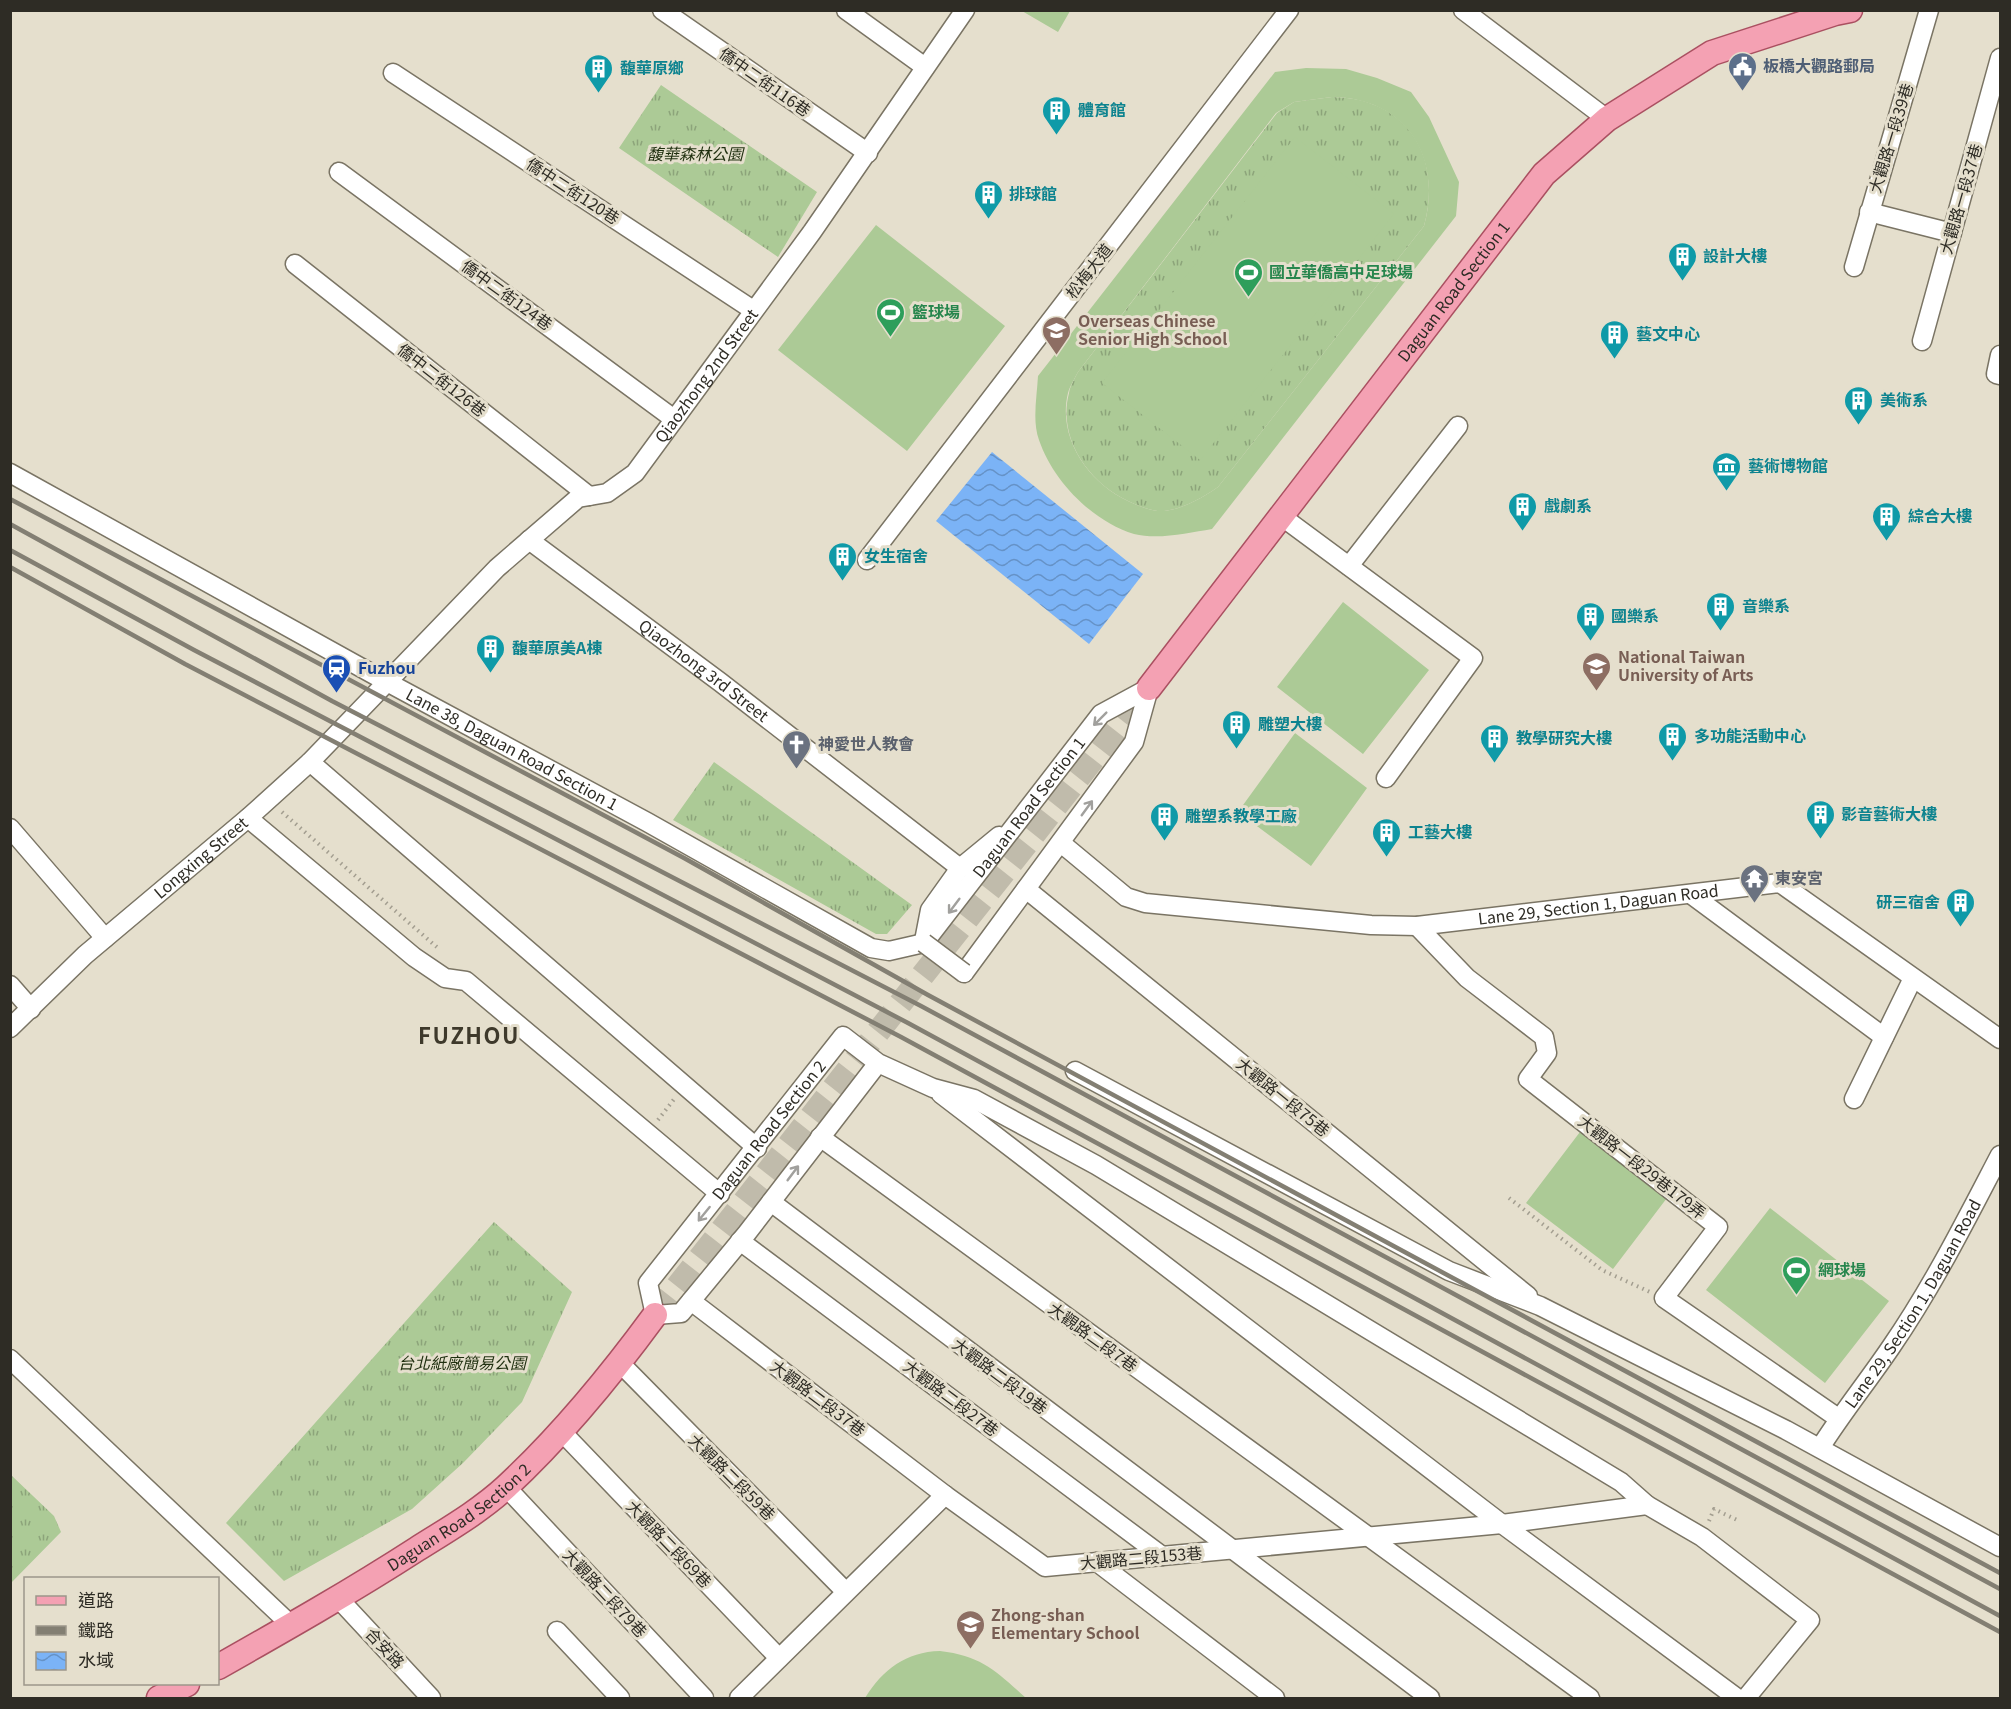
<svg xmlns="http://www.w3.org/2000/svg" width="2011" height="1709" viewBox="0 0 2011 1709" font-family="Georgia,'Noto Sans TC',serif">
<defs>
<pattern id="grass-tufts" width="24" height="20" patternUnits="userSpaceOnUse" patternTransform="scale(1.5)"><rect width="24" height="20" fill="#acca96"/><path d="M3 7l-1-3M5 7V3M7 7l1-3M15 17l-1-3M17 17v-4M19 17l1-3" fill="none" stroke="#8ca47a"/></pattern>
<pattern id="water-waves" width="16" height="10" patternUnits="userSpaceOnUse" patternTransform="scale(1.5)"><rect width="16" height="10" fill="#7bb3f6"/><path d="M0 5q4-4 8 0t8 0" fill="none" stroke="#6592c7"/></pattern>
</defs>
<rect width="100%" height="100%" fill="#e5dfcd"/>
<path fill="url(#grass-tufts)" d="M661,85l156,107 -39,65 -159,-109z
M1332,97c75,1 111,59 92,129l-206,261c-16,11 -35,22 -54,24 -11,1 -26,-5 -36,-10 -39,-18 -71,-63 -59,-108 1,-7 6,-15 9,-21l199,-259 17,-11z
M714,762l198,143 -25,29h-11l-203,-114z
M494,1222l78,70 -50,110 -59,61 -51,46 -128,72 -58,-58z
M11,1475l43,41 7,16 -50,51z"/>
<path fill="#acca96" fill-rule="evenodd" d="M1022,11l48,-1v1l-12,21z
M1306,68l40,1 31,9 34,14 18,25 30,65 -3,34 -244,313c-24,4 -54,11 -78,5 -42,-13 -81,-53 -95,-94 -7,-19 -2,-44 -1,-64l237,-304zM1332,97c74,1 111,60 92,129l-206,261c-16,11 -35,22 -54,24 -11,1 -26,-5 -36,-10 -39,-18 -71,-63 -60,-108 2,-7 7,-15 10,-21l198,-259 18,-11z
M1295,137l99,77 -194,246 -98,-77z
M876,225l129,101 -98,125 -129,-101z
M1343,602l86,68 -66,84 -86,-67z
M1295,733l72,55 -56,78 -73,-54z
M1583,1128l87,66 -57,75 -87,-66z
M1770,1208l119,93 -64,82 -119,-93z
M940,1651c42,5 56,20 86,47h-161c18,-29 41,-46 75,-47z"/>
<path fill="url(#water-waves)" d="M992,452l151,122 -54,70 -153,-123z"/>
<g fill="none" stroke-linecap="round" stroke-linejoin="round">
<path stroke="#c0bbab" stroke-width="24" stroke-dasharray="24 12" stroke-linecap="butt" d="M655,1315l494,-627"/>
<defs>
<g id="minor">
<path d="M662,10l206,143"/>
<path d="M846,10l79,57"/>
<path d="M1463,10l144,109"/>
<path d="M393,73l360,237"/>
<path d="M339,172l335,247"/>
<path d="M1869,212l83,21"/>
<path d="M295,264l294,232"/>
<path d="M1854,267l75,-257"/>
<path d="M1922,341l78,-283"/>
<path d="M2000,355l-4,19 4,1"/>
<path id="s1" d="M10,473l377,209 260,140 224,126 18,3 35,-8 177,-229 48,-26"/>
<path d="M1281,516l192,142 -87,120"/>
<path id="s2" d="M529,540l191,142 240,186"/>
<path d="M867,560l422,-550"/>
<path d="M1349,566l109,-140"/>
<path d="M310,762l447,386"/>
<path d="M248,818l166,139 31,21 21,3 254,213"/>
<path d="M10,828l95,110"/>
<path id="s3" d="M1061,843l65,54 19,6 226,22 46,1 363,-43 220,156"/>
<path d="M1026,889l502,407"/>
<path d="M1692,895l192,142"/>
<path d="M1417,926l50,52 77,59 3,16 -19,26 190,148 -54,71 174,120"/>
<path d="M924,941l6,-31 30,-42 39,-32"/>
<path d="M964,973l170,-231 15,-54"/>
<path d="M10,985l21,24"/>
<path id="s4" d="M10,1028l75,-73 163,-137 62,-56 187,-194 81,-70 29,-5 28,-20 177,-241 153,-222"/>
<path id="s5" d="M878,1063l-131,170 -66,80 -26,2 -7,-32 195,-247 35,27 55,25 41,11 122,66 525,317 26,23 55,32 108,83 -64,78"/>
<path d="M1075,1071l374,200 91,35 246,124 214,117"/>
<path d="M941,1094l561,430 235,174"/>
<path d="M1854,1099l59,-121"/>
<path d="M820,1137l770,561"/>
<path d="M771,1202l659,496"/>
<path d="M740,1241l422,315"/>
<path d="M691,1301l254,194"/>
<path d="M10,1359l282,267"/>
<path d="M620,1363l225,228"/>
<path d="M560,1430l219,228"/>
<path id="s6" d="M1820,1448c22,-35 48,-67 71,-101 42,-61 75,-127 109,-192"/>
<path d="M506,1487l198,211"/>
<path d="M1097,1562l178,136"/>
<path d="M338,1598l93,100"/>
<path d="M557,1631l63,67"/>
<path d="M739,1698l206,-203 100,72 457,-43 145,-19"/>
</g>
<g id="major">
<path id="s7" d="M1149,688l395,-514 63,-55 105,-66 123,-40 15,-3"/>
<path id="s8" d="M218,1667c67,-38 134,-76 199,-118 30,-19 63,-38 89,-62 55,-51 105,-112 149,-172"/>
<path d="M159,1698l28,-14"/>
</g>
</defs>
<use href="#minor" stroke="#7a7464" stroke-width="21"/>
<use href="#major" stroke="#aa5061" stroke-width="27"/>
<path stroke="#a39e90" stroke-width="4" stroke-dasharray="1.5 4.5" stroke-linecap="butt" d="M282,812l157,137
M658,1120l17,-22
M1509,1198l93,72 48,22
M1709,1521l5,-12 23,11"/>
<use href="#minor" stroke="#fff" stroke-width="18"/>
<use href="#major" stroke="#f4a1b3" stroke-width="24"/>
<path stroke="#837f73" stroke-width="4.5" d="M10,499l674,359 244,137 1072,578
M10,524l322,177 589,305 1079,583
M10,550l184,100 714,373 1092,593
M10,567l175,97 716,373 1099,595"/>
<defs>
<path id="minor-bridge" d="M924,943l40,30"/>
</defs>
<use href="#minor-bridge" stroke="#7a7464" stroke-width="21" stroke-linecap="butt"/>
<use href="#minor-bridge" stroke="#fff" stroke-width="18"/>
</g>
<defs><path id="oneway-shaft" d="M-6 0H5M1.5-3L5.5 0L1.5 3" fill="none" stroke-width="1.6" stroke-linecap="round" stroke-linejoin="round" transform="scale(1.5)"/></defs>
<g stroke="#a1a09d">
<use href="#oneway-shaft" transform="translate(1100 719) rotate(135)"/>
<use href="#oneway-shaft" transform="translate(1087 808) rotate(-54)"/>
<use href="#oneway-shaft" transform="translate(954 906) rotate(127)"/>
<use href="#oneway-shaft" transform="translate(793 1173) rotate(-53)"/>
<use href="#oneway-shaft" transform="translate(704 1214) rotate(129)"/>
</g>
<defs>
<symbol id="civic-pin" viewBox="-11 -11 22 30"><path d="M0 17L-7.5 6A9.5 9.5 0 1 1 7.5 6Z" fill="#5c6f8a" stroke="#e5dfcd"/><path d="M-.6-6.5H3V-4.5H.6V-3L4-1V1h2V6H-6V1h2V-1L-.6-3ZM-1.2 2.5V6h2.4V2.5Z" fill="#fff"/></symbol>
<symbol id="building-pin" viewBox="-11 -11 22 30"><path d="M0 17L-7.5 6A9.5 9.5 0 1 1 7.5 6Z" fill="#0f9aa8" stroke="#e5dfcd"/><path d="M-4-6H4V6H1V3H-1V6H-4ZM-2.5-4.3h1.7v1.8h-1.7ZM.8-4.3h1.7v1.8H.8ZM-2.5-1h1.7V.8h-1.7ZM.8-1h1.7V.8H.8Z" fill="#fff"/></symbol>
<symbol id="stadium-pin" viewBox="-11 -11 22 30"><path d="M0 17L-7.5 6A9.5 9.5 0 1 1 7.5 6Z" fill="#2e9e5b" stroke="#e5dfcd"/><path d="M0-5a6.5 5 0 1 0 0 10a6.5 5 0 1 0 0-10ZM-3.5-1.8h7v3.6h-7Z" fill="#fff"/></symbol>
<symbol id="school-pin" viewBox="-11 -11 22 30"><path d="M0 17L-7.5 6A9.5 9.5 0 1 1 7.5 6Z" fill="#8d6e63" stroke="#e5dfcd"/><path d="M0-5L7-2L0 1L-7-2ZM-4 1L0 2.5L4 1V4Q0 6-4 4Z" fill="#fff"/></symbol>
<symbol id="museum-pin" viewBox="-11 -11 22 30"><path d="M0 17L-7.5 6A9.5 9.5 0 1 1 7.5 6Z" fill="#0f9aa8" stroke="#e5dfcd"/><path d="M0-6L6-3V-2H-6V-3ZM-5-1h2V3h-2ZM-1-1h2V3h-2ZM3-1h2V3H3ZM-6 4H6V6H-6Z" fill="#fff"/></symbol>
<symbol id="university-pin" viewBox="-11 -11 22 30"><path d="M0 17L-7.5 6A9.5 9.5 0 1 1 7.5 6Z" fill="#8d6e63" stroke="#e5dfcd"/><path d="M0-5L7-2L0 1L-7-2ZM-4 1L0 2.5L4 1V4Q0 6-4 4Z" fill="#fff"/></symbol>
<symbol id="station-pin" viewBox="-11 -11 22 30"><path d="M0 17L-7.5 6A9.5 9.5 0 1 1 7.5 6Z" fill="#1a4fb4" stroke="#e5dfcd"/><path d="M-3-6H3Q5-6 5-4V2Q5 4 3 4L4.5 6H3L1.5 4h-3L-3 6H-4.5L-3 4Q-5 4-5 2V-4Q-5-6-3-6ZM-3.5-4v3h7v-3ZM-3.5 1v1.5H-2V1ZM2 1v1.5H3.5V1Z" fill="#fff"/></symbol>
<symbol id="church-pin" viewBox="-11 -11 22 30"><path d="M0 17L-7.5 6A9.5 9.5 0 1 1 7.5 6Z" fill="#6b7280" stroke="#e5dfcd"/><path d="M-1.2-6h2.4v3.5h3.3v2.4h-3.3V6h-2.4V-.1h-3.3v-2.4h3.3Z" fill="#fff"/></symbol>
<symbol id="temple-pin" viewBox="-11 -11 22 30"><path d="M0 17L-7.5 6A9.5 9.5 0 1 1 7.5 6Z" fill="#6b7280" stroke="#e5dfcd"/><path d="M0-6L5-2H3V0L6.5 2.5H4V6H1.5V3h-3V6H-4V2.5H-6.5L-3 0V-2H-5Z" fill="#fff"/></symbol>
</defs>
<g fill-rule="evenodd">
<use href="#civic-pin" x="1726" y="50" width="33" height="45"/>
<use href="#building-pin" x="582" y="52" width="33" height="45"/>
<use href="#building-pin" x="1040" y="94" width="33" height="45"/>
<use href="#building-pin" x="972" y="178" width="33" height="45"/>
<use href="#building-pin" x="1666" y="240" width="33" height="45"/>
<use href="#stadium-pin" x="1232" y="256" width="33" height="45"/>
<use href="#stadium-pin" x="874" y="296" width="33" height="45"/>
<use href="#school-pin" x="1040" y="314" width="33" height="45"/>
<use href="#building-pin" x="1598" y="318" width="33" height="45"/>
<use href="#building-pin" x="1842" y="384" width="33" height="45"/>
<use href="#museum-pin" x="1710" y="450" width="33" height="45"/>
<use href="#building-pin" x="1506" y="490" width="33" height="45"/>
<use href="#building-pin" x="1870" y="500" width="33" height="45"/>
<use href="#building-pin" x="826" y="540" width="33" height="45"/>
<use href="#building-pin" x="1704" y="590" width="33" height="45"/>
<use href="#building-pin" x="1574" y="600" width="33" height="45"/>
<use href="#building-pin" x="474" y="632" width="33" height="45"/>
<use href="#university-pin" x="1580" y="650" width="33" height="45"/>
<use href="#station-pin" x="320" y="652" width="33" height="45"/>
<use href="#building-pin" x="1220" y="708" width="33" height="45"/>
<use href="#building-pin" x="1656" y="720" width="33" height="45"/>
<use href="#building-pin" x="1478" y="722" width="33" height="45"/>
<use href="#church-pin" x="780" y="728" width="33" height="45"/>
<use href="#building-pin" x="1804" y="798" width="33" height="45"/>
<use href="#building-pin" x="1148" y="800" width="33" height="45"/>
<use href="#building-pin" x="1370" y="816" width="33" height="45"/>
<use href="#temple-pin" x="1738" y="862" width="33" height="45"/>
<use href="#building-pin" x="1944" y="886" width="33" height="45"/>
<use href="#stadium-pin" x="1780" y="1254" width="33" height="45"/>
<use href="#school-pin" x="954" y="1608" width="33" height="45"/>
</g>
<g text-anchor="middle" stroke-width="6" stroke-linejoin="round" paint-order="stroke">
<g font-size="16" font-weight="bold" fill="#4e5e75" stroke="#e5dfcd" text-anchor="start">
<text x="1763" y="72">板橋大觀路郵局</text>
</g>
<g font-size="16" font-weight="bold" fill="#0d838f" stroke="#e5dfcd" text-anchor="start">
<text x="620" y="74">馥華原鄉</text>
<text x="1078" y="116">體育館</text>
<text x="1009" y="200">排球館</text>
<text x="1703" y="262">設計大樓</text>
<text x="1636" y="340">藝文中心</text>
<text x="1880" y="406">美術系</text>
<text x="1748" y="472">藝術博物館</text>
<text x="1544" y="512">戲劇系</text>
<text x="1908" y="522">綜合大樓</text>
<text x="864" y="562">女生宿舍</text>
<text x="1742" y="612">音樂系</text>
<text x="1611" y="622">國樂系</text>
<text x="512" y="654">馥華原美A棟</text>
<text x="1258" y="730">雕塑大樓</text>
<text x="1694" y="742">多功能活動中心</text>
<text x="1516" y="744">教學研究大樓</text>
<text x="1841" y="820">影音藝術大樓</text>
<text x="1185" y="822">雕塑系教學工廠</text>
<text x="1408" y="838">工藝大樓</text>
<text x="1940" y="908" text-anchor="end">研三宿舍</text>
</g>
<g font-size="16" fill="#2e2c25" stroke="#e5dfcd">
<text transform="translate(765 82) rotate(35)" y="6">僑中二街116巷</text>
<text transform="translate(1891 138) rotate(-73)" y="6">大觀路一段39巷</text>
<text transform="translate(573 191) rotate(33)" y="6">僑中二街120巷</text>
<text transform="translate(1961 199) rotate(-74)" y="6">大觀路一段37巷</text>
<text transform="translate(1089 271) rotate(-52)" y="6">松梅大道</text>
<text dy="6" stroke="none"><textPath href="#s7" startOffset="500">Daguan Road Section 1</textPath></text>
<text transform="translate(507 295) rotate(36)" y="6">僑中二街124巷</text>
<text dy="6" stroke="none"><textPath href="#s4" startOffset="962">Qiaozhong 2nd Street</textPath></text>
<text transform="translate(442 380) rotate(38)" y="6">僑中二街126巷</text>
<text dy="6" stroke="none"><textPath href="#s2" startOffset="218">Qiaozhong 3rd Street</textPath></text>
<text dy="6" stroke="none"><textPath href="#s1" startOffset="573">Lane 38, Daguan Road Section 1</textPath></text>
<text dy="6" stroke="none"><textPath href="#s1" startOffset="1209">Daguan Road Section 1</textPath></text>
<text dy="6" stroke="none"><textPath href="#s4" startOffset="256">Longxing Street</textPath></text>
<text dy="6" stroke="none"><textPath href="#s3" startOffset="560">Lane 29, Section 1, Daguan Road</textPath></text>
<text transform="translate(1283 1097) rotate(39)" y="6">大觀路一段75巷</text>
<text dy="6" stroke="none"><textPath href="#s5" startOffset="572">Daguan Road Section 2</textPath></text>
<text transform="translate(1642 1167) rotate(38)" y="6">大觀路一段29巷179弄</text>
<text dy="6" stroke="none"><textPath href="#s6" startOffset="172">Lane 29, Section 1, Daguan Road</textPath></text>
<text transform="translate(1093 1337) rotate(36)" y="6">大觀路二段7巷</text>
<text transform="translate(1000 1376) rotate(37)" y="6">大觀路二段19巷</text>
<text transform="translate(818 1398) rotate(37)" y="6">大觀路二段37巷</text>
<text transform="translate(951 1398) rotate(37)" y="6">大觀路二段27巷</text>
<text transform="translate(732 1477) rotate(45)" y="6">大觀路二段59巷</text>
<text dy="6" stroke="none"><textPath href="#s8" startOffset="284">Daguan Road Section 2</textPath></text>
<text transform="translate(669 1544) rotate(46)" y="6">大觀路二段69巷</text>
<text transform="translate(1141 1558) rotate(-5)" y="6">大觀路二段153巷</text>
<text transform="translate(605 1593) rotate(47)" y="6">大觀路二段79巷</text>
<text transform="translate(385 1648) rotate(47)" y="6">合安路</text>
</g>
<g font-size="16" font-style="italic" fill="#1f2f0f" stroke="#e5dfcd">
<text x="695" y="160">馥華森林公園</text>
<text x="462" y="1369">台北紙廠簡易公園</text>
</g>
<g font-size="16" font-weight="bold" fill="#27864d" stroke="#e5dfcd" text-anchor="start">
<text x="1269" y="278">國立華僑高中足球場</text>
<text x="912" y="318">籃球場</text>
<text x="1818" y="1276">網球場</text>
</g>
<g font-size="16" font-weight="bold" fill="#785e54" stroke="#e5dfcd" text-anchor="start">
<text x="1078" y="327">Overseas Chinese<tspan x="1078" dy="18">Senior High School</tspan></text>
<text x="1618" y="663">National Taiwan<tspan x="1618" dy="18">University of Arts</tspan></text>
<text x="991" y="1621">Zhong-shan<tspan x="991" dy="18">Elementary School</tspan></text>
</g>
<g font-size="16" font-weight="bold" fill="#164399" stroke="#e5dfcd" text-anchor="start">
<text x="358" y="674">Fuzhou</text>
</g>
<g font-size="16" font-weight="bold" fill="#5b616d" stroke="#e5dfcd" text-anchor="start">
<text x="818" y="750">神愛世人教會</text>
<text x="1775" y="884">東安宮</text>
</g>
<g font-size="22" font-weight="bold" letter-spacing="1.5" fill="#3e392b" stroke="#e5dfcd">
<text x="469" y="1044">FUZHOU</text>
</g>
</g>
<rect width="2011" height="1709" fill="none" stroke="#2e2c25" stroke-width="24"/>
<rect x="24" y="1577" width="195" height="108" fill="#e5dfcd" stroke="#9c978a" stroke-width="1.5"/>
<rect x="36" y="1596" width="30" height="9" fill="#f4a1b3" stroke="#9c978a" stroke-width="1.5"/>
<text x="78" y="1607" font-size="18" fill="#2e2c25">道路</text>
<rect x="36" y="1626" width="30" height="9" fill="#837f73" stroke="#9c978a" stroke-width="1.5"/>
<text x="78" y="1637" font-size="18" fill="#2e2c25">鐵路</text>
<rect x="36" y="1652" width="30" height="18" fill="url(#water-waves)" stroke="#9c978a" stroke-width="1.5"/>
<text x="78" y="1667" font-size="18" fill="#2e2c25">水域</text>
</svg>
